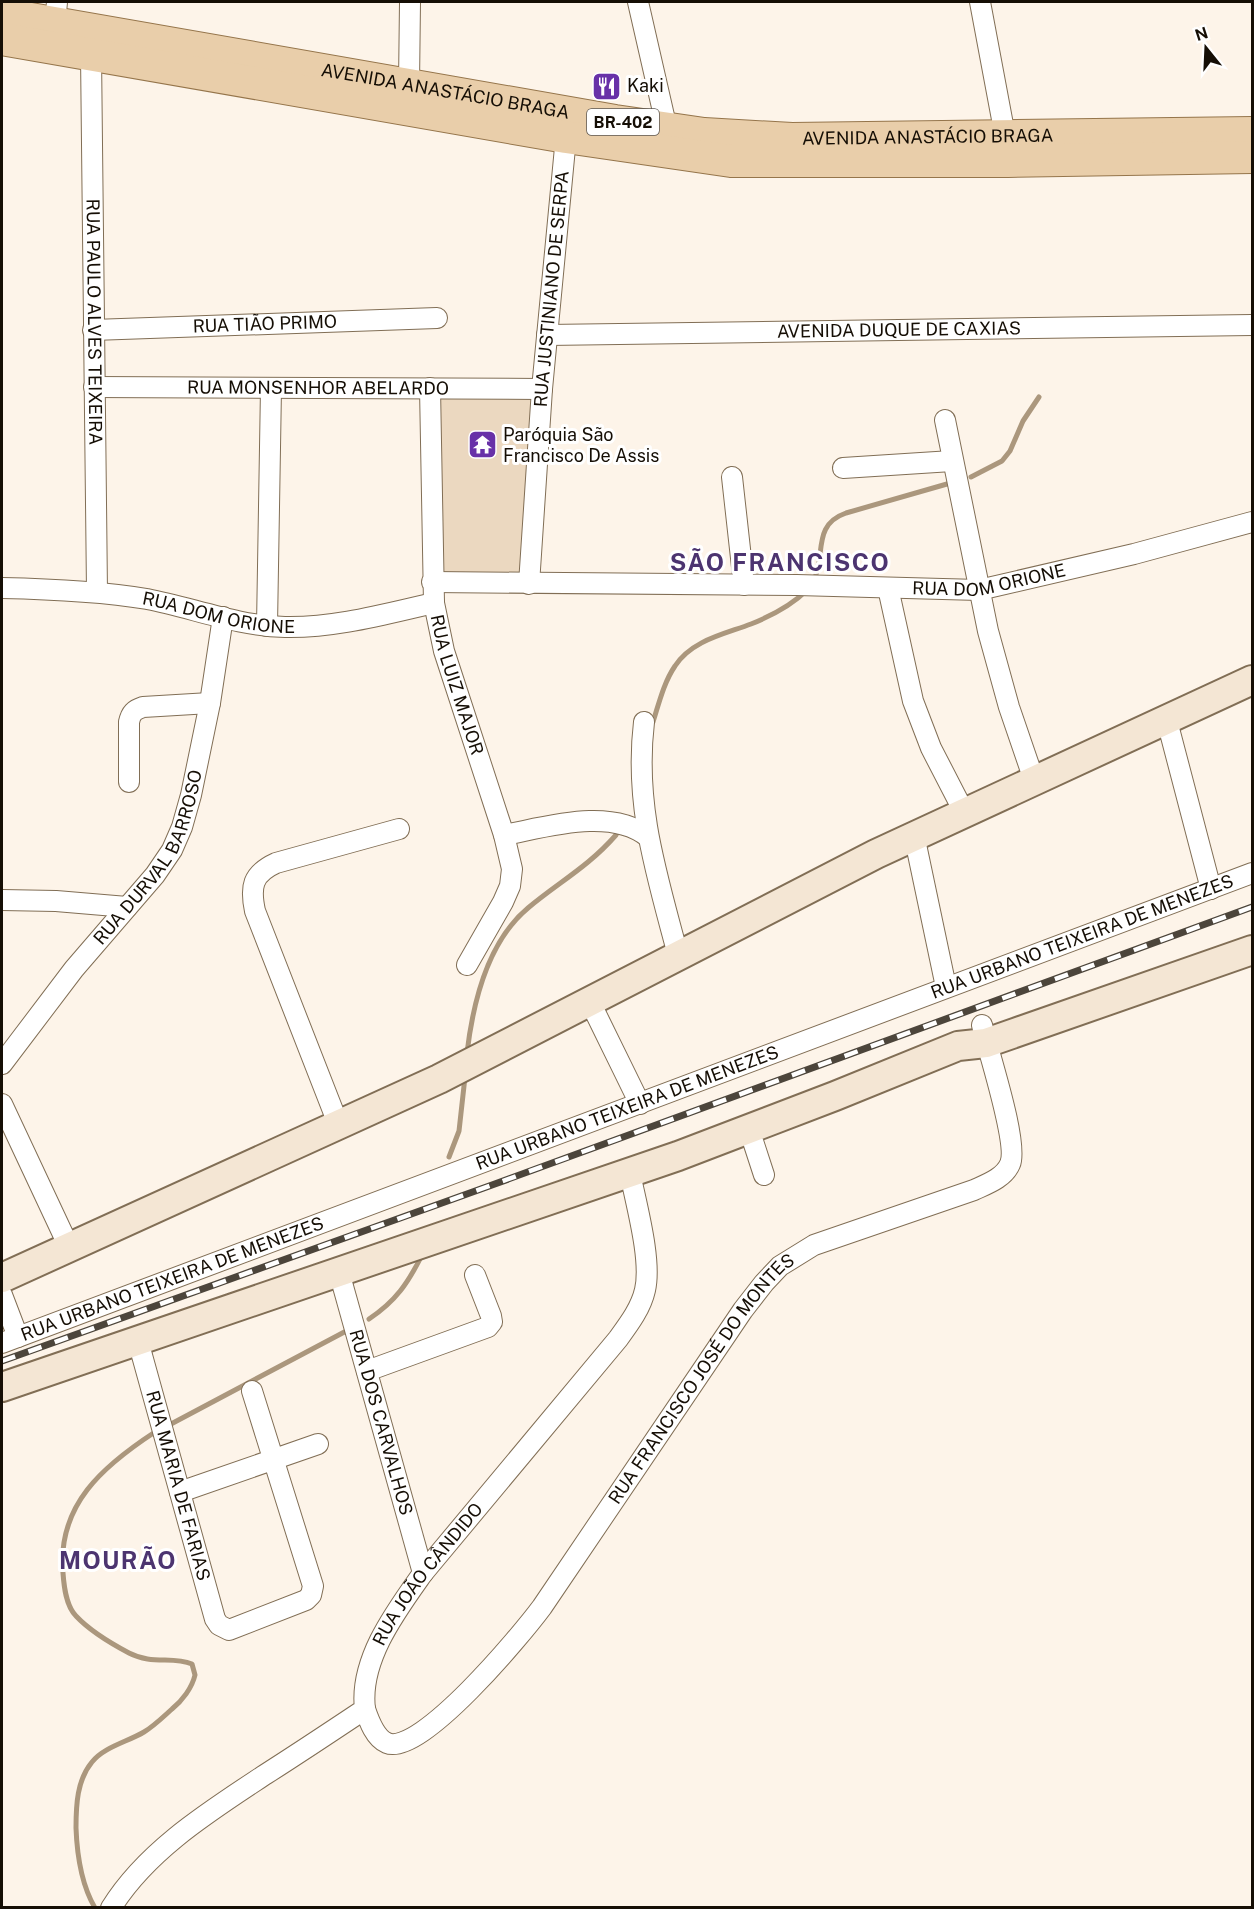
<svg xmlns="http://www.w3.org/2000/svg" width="1254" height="1909" viewBox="0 0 1254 1909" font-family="'Public Sans',sans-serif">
<rect width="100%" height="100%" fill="#fdf4e9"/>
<path fill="#ebd8c0" d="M430,388l112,1 -13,195 -97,-2z"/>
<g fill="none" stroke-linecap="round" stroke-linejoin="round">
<path stroke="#ab977d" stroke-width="5" d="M971,477l31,-16 8,-10 13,-30 16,-24
M814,580c12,-26 -2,-55 32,-67l101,-29
M653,722c6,-19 11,-40 22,-56 17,-26 50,-32 76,-42 20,-8 41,-19 56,-34
M467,1053c6,-51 20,-111 61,-145 31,-26 60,-41 88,-73
M449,1157l10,-26 6,-54
M369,1319c27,-18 39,-36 53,-64
M171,1424l179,-95
M95,1908c-14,-24 -18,-53 -19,-80 0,-23 1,-48 16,-66 12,-15 35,-20 52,-30 10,-6 19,-15 28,-23 10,-8 20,-21 23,-34l-3,-11c-20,-8 -40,1 -63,-11 -17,-9 -39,-22 -53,-37 -10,-10 -12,-29 -13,-43 -6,-68 40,-107 92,-141"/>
<defs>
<g id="street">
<path d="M638,2l29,127"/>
<path d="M980,2l27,144"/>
<path d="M55,23l2,-21"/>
<path id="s1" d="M91,54l6,538"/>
<path d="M409,84l1,-82"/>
<path id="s2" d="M93,330l344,-12"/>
<path id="s3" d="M547,335l705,-10"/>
<path id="s4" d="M94,387l448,2"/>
<path id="s5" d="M430,388l4,215 10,48 60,184 8,34 -2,17 -7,16 -36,63"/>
<path d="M945,420l43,211 21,76 25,73"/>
<path d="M843,468l109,-7"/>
<path d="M732,477l12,108"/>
<path id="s6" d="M432,582l365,3 182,5 155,-36 118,-32"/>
<path id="s7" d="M529,584l13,-195 24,-252"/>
<path id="s8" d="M2,588c48,1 97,3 145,11 46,9 91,27 138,28 51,1 100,-13 149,-24"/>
<path d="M888,588l25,113 18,47 33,64"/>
<path d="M267,626l4,-238"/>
<path d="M1167,721l44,168"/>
<path d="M644,722c-10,84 13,153 34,233"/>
<path d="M129,782v-60c2,-9 5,-12 14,-15l67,-4"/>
<path d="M504,835c43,-8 107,-28 144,2"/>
<path d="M914,835l32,152"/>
<path d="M2,900l54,1 71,6"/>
<path d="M590,1002l50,102"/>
<path id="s9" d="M2,1064l72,-95 81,-94 17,-25 10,-23 9,-32 19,-92 13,-86"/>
<path d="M2,1104l67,143"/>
<path d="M339,1126l-84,-215c-5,-24 -3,-37 21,-48l123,-34"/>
<path d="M749,1129l15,46"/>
<path id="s10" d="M339,1272l84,301"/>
<path d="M2,1295l16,42"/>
<path id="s11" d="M138,1341l77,278 4,6 10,5 77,-30 5,-5 2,-9 -61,-195"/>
<path id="s12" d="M2,1343l1250,-470"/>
<path d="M367,1371l121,-44 4,-5 -1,-6 -16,-41"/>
<path d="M180,1492l138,-48"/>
<path id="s13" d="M365,1709c4,12 10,29 22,34 33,14 135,-109 155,-136l201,-297 21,-27 16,-17 34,-21 160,-55c13,-6 30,-12 36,-26 9,-20 -22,-113 -28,-139"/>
<path id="s14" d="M111,1908c36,-58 99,-97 155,-134 33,-21 66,-43 99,-65 -6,-49 31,-98 58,-136l195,-234c11,-15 23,-31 27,-49 7,-30 -9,-86 -15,-117"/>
</g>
<path id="secondary" d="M2,1278l437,-199 437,-225 376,-174
M2,1387l676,-231 157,-60 123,-50 28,-3 266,-93"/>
<g id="primary">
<path id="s15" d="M2,14l613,107 89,13 88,5 460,-6"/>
<path d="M2,39l564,98 165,24h277l244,-4"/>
</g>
</defs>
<use href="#street" stroke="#816e55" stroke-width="22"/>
<use href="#secondary" stroke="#816e55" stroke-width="32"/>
<use href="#primary" stroke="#95754b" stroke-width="34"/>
<use href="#street" stroke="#fff" stroke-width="20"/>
<use href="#secondary" stroke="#f4e6d4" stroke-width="28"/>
<use href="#primary" stroke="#e9ceaa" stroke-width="32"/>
<defs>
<path id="rail" d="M2,1361l490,-176 760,-278"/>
</defs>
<use href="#rail" stroke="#4c453b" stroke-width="7"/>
<use href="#rail" stroke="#fff" stroke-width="4.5" stroke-dasharray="14" stroke-linecap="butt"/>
</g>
<defs>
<symbol id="restaurant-square" viewBox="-11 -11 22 22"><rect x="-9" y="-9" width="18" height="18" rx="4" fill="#6831a8" stroke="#fff"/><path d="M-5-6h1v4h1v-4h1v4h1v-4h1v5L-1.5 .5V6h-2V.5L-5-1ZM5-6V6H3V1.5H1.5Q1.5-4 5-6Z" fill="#fff"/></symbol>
<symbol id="temple-square" viewBox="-11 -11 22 22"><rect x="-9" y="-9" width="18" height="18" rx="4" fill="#6831a8" stroke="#fff"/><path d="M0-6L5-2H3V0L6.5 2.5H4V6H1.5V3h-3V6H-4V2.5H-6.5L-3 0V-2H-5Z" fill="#fff"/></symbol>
</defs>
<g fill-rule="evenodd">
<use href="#restaurant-square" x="590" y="70" width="33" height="33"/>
<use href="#temple-square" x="466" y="428" width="33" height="33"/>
</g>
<g text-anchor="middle" stroke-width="6" stroke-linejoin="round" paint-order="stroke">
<rect fill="#fff" stroke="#5b5650" stroke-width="1.5" x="587" y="109" width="72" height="26" rx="4.5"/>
<g font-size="16" font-weight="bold" fill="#150e05">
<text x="623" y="128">BR-402</text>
</g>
<g font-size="18" fill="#150e05" stroke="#fff" text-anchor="start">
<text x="627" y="92">Kaki</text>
<text x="503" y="441">Paróquia São<tspan x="503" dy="21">Francisco De Assis</tspan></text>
</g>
<g font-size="18" fill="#150e05" stroke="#fff">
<text dy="6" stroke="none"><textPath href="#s15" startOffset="450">AVENIDA ANASTÁCIO BRAGA</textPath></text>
<text dy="6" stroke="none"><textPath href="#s15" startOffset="936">AVENIDA ANASTÁCIO BRAGA</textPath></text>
<text dy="6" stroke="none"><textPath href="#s7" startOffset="296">RUA JUSTINIANO DE SERPA</textPath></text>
<text dy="6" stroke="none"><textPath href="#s1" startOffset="268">RUA PAULO ALVES TEIXEIRA</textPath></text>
<text dy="6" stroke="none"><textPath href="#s2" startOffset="172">RUA TIÃO PRIMO</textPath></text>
<text dy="6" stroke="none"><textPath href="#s3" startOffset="352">AVENIDA DUQUE DE CAXIAS</textPath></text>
<text dy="6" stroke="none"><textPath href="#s4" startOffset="224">RUA MONSENHOR ABELARDO</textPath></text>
<text dy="6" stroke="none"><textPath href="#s6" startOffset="558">RUA DOM ORIONE</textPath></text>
<text dy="6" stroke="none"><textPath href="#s8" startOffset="219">RUA DOM ORIONE</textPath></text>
<text dy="6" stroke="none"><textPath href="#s5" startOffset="300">RUA LUIZ MAJOR</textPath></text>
<text dy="6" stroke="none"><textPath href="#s9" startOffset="256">RUA DURVAL BARROSO</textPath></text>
<text dy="6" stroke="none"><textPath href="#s12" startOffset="1154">RUA URBANO TEIXEIRA DE MENEZES</textPath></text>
<text dy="6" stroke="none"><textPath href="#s12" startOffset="668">RUA URBANO TEIXEIRA DE MENEZES</textPath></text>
<text dy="6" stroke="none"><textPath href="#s12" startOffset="182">RUA URBANO TEIXEIRA DE MENEZES</textPath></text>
<text dy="6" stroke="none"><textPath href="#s13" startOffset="532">RUA FRANCISCO JOSÉ DO MONTES</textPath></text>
<text dy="6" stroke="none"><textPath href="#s10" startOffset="156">RUA DOS CARVALHOS</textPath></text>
<text dy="6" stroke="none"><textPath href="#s11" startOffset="150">RUA MARIA DE FARIAS</textPath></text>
<text dy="6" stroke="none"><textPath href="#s14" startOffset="478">RUA JOÃO CÂNDIDO</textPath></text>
</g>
<g font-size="24" font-weight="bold" letter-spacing="1.5" fill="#4c3470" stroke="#fff">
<text x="780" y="571">SÃO FRANCISCO</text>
<text x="118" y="1569">MOURÃO</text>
</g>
</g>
<rect width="1254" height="1909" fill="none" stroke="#150e05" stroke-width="6"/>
<g transform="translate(1206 48) rotate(342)" stroke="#ffffff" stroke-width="4.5" paint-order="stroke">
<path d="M0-4.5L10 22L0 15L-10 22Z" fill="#150e05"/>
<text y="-9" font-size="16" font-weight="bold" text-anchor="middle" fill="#150e05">N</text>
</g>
</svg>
